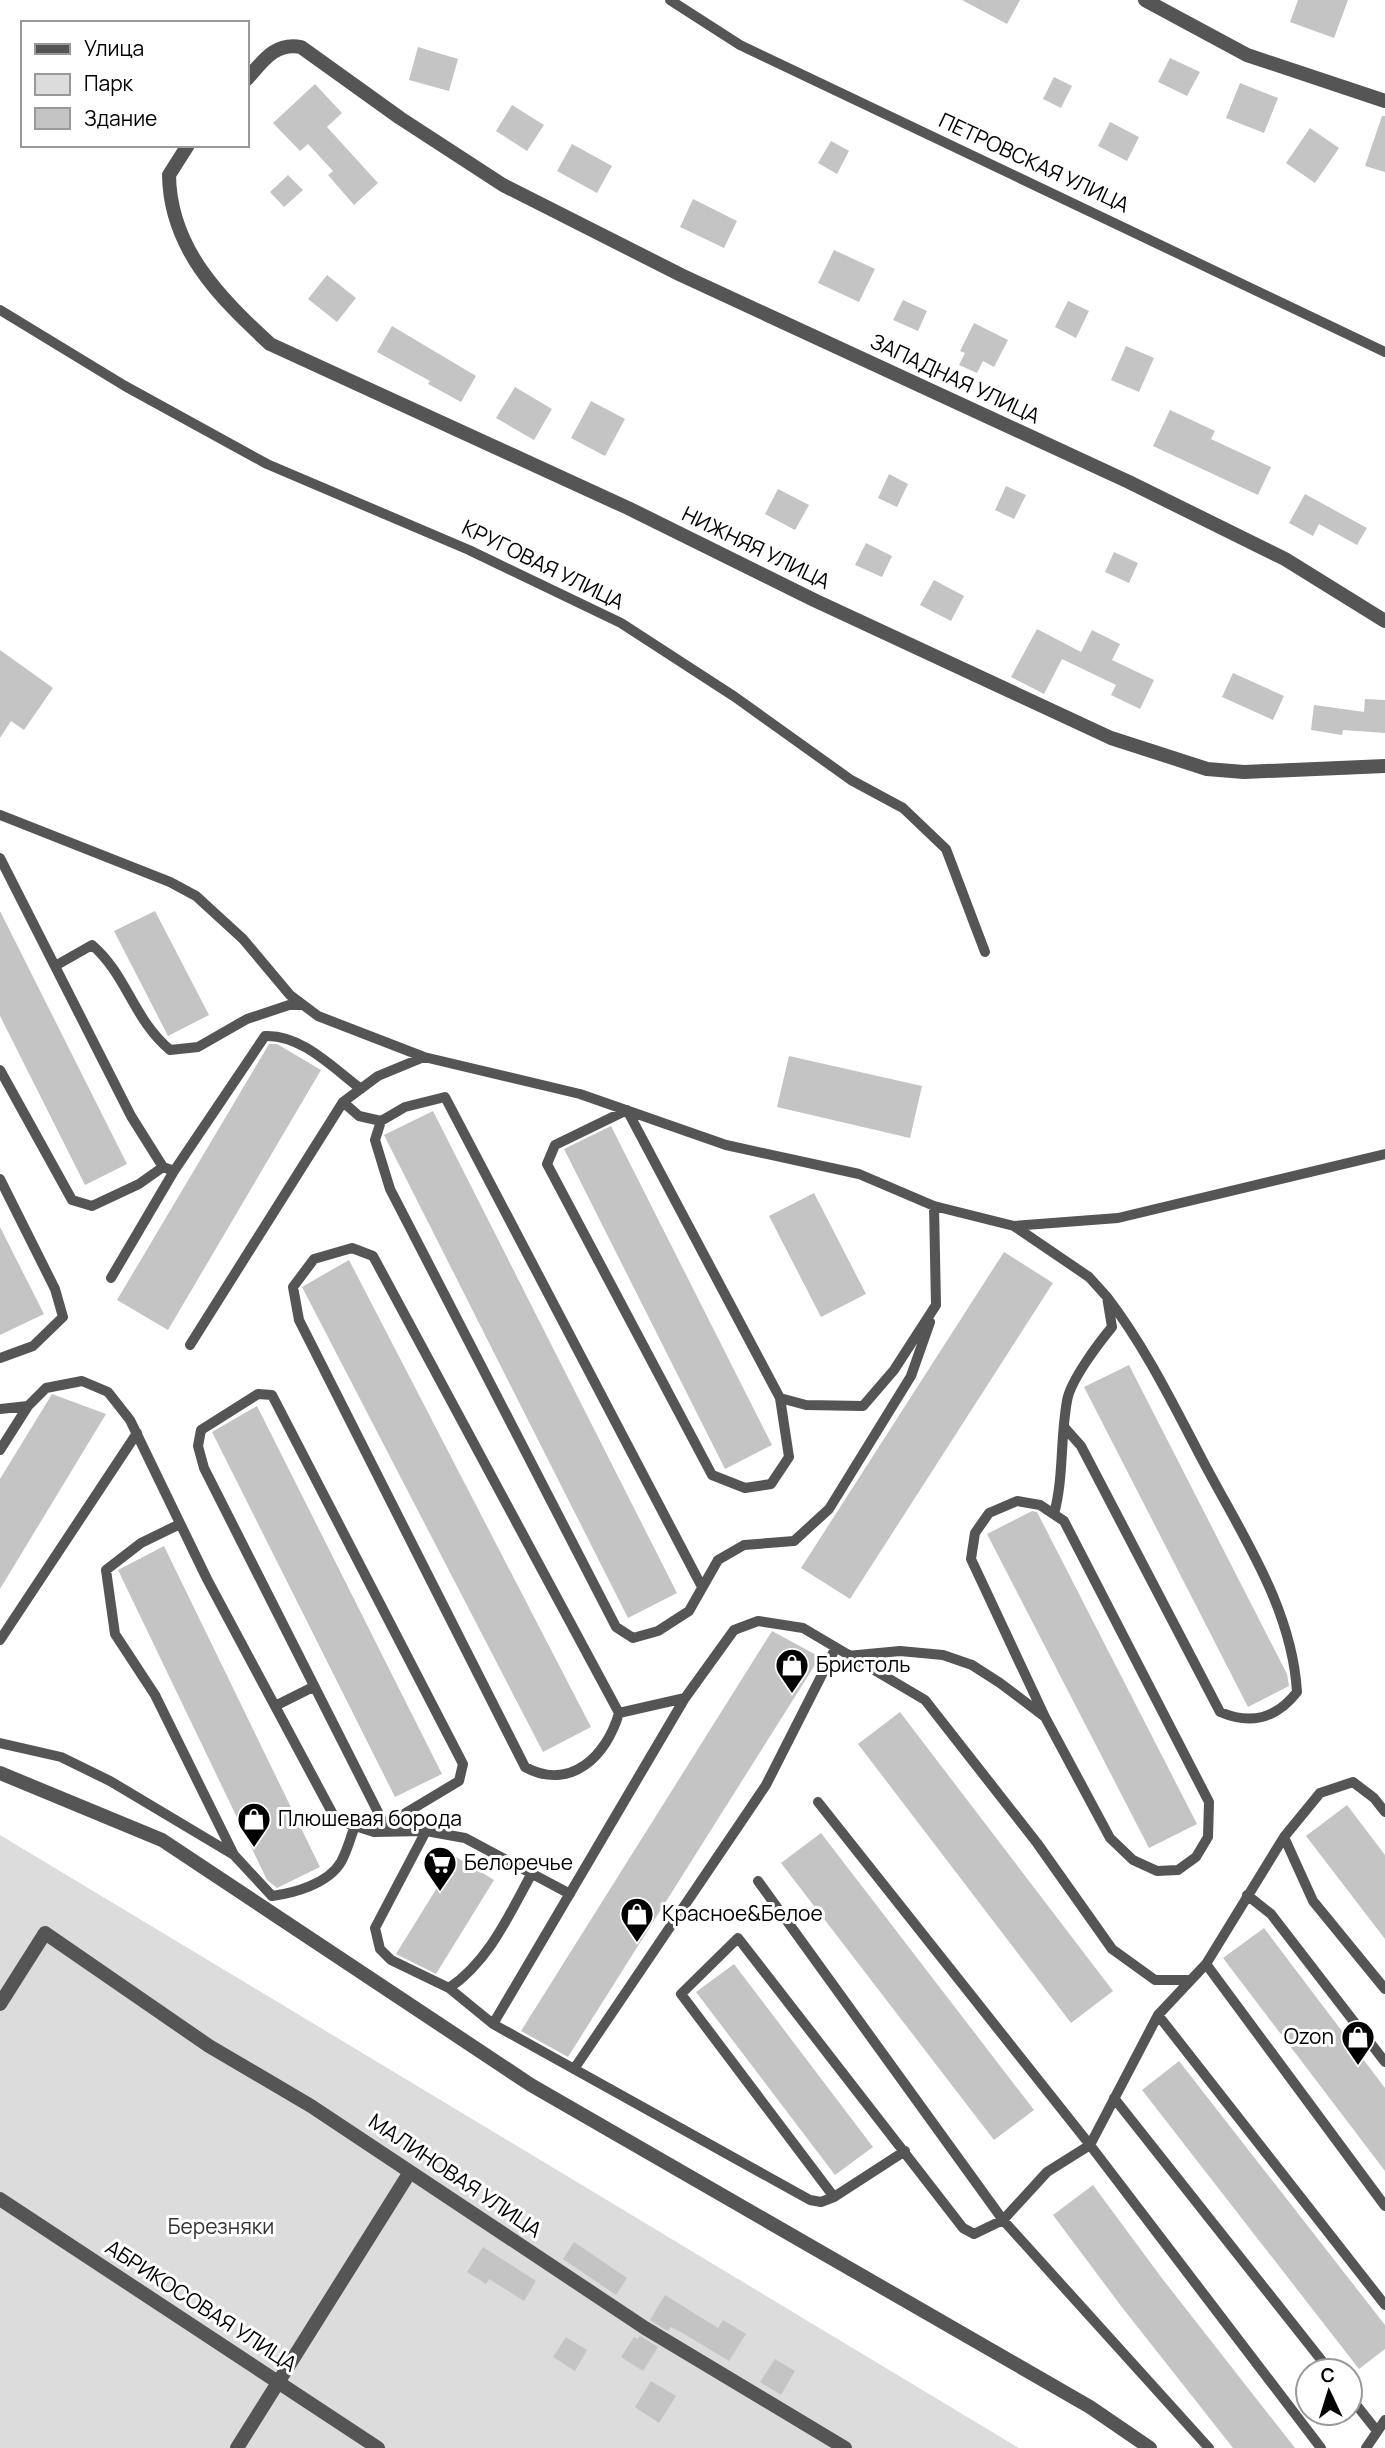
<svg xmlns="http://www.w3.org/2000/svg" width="1385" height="2448" viewBox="0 0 1385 2448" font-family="Manrope,sans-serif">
<rect width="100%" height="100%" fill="#fff"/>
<path fill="#dcdcdc" d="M0,1835l1019,613h-1019z"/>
<path fill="#c4c4c4" d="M962,0h58l-13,24z
M1298,0h50l-14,38 -44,-16z
M418,47l40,12 -9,32 -40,-11z
M1170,58l30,14 -13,24 -29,-14z
M1054,77l18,9 -11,22 -18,-9z
M1240,83l38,15 -14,35 -38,-15z
M315,84l27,29 -15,14 51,56 -24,22 -26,-30 5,-4 -25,-27 -8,7 -27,-28z
M512,105l32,20 -17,26 -31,-20z
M1382,116h3v56l-20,-6z
M1110,122l29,15 -12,24 -29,-15z
M1310,128l29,20 -24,35 -29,-20z
M831,141l18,10 -12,23 -19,-11z
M572,144l40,22 -15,27 -40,-22z
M288,175l15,15 -19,17 -14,-15z
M693,199l44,22 -13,27 -44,-21z
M834,250l41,19 -16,33 -41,-19z
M327,275l29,23 -19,24 -29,-23z
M903,300l24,11 -9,20 -25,-11z
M1068,301l21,10 -13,27 -21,-11z
M974,323l34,17 -14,27 -11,-6 -6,12 -18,-8 6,-12 -5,-2z
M392,326l84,50 -15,26 -33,-18 2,-3 -53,-29z
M1126,346l28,12 -15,34 -28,-12z
M515,387l37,22 -18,31 -38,-22z
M591,401l34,18 -20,37 -34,-18z
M1170,410l45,21 -4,8 60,28 -13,28 -105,-49z
M889,474l19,10 -11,23 -19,-9z
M1006,486l20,9 -12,24 -19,-9z
M778,489l31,16 -14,25 -30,-16z
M1305,494l62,34 -10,17 -38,-21 -6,12 -24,-13z
M866,543l26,13 -10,21 -27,-12z
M1114,552l24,11 -9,20 -24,-11z
M934,580l30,16 -13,25 -31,-16z
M1037,629l44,23 11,-22 28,14 -8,16 42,20 -14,29 -29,-14 5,-10 -54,-26 -18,35 -33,-17z
M0,650l53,38 -29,42 -13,-9 -11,17z
M1233,673l51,23 -11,24 -51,-23z
M1365,699l20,1v33l-42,-3 -1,5 -31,-5 3,-25 50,7z
M0,911l127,253 -42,21 -85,-169z
M155,911l54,104 -41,21 -54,-105z
M269,1044h8l44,26 -153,260 -51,-30z
M789,1056l133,30 -12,52 -133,-31z
M433,1111l244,482 -49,25 -244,-483z
M611,1126l161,319 -47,24 -161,-320z
M814,1193l52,101 -45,23 -52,-101z
M0,1227l44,87 -44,21z
M1004,1252l49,31 -203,316 -49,-31z
M349,1260l242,467 -48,25 -241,-465z
M1129,1365l158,309 2,12 -41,21 -164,-320z
M52,1394l54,20 -106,175v-110z
M257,1406l185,368 -47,23 -183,-365z
M1032,1511l5,1 160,312 -48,24 -162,-314z
M164,1546l156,321 -43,21 -10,-8 -149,-310z
M772,1631l48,26 -252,400 -47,-26z
M900,1712l213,279 -42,32 -213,-279z
M1347,1805l38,50v84l-79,-103z
M821,1833l213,277 -40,30 -213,-277z
M456,1857l38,23 -58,94 -40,-20z
M1264,1928l121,160v83l-162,-213z
M734,1964l139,183 -38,28 -139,-183z
M1179,2061l206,264v24l-26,20 -217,-279z
M1093,2185l68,92 134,171h-62l-112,-142 -68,-91z
M574,2242l53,36 -11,17 -53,-36z
M483,2247l53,34 -12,20 -35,-22 -3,5 -19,-12z
M665,2295l53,33 5,-8 23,14 -17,27 -48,-29 -10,-5 -3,4 -18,-11z
M640,2336l18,11 -15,24 -22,-14 13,-20 3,2z
M566,2337l21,13 -12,21 -22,-14z
M775,2359l20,12 -14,24 -21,-13z
M651,2381l25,15 -17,27 -24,-16z"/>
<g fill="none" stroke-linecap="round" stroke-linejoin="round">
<path stroke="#555" stroke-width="10" d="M670,0l70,45 645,307
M0,310l125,76 142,78 202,86 152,73 114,74 116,83 52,28 43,41 39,103
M0,815l170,67 26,14 47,43 47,56 28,21 106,41 156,37 146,51 133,29 75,32 80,20 104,-8 267,-64
M0,858l131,258 32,51 11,4 91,-135c36,-2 68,32 96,53
M55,966l37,-21c35,30 41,74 78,105l28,-3 49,-28 42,-14h14
M0,1070l72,130 20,6 47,-22 24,-17
M343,1102l16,14 22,5 24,-14 40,-10 257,490
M381,1121l-6,19 15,49 226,438 17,11 25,-7 31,-20 29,-51 26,-15 50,-4 35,-32 82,-133 19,-54
M0,1179l55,110 8,28 -30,29 -33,12
M1014,1226l75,51 18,20 5,30c-14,17 -42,54 -45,74 -7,38 -3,76 -13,113
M352,1248l21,8 246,457c-12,42 -48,79 -94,54l-226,-447 -6,-33 21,-28z
M111,1278l63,-107
M190,1345l153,-243 35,-26 46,-19
M780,1398l9,59 -18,27 -26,4 -33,-13 -165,-311 8,-19 72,-35 153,288 26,7 57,1 31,-36 42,-65 -2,-99
M0,1409l28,-3
M1065,1428l16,18 139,266c31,13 56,7 77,-20 -5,-84 -55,-157 -93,-229 -30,-57 -58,-115 -97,-166
M0,1450l28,-44 18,-18 36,-7 26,11 22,28 77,159 129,241 38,12 52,-1 39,7 105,56
M180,1524l-39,19 -35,27 9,64 40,61 79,160
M0,1640l137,-207
M847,1656l53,-5 43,4 29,10 28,18 45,34 65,121 23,22 24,11 21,-1 18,-13 12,-20 1,-35 -145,-281 -24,-16 -23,-4 -28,12 -14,20 -4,26 74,158
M275,1706l38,-19
M619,1713l66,-15
M0,1743l61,14 49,24 124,74 38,41c22,-3 56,-12 69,-34 6,-11 10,-25 14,-37
M818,1802l272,343 231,303
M426,1831l-51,97 5,21 11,11 58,28c40,-27 60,-73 83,-115
M374,1832l85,-51 4,-17 -191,-369 -14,-1 -57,36 -3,16 6,22 181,358
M1284,1837l29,64 72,88
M758,1881l245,339 206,228
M1247,1895l24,19 114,148
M1206,1964l179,242
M449,1988l44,36 317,176 11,2 13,-5 71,-46
M1158,2015l227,290
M493,2024l192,-326 49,-68 24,-9 45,7 122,72 112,143 75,106 43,31h35
M574,2069l192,-284 69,-136
M1114,2098l216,273
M834,2197l-153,-203 57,-56 225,290 11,6 29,-14 44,-48 43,-27 68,-130 48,-51 78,-127 36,-44 33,-11 21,16 11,14
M1350,2397l27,34
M1366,2448l19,-28"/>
<path stroke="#555" stroke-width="14" d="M1145,0l102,55 138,46
M247,79c16,-18 28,-37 54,-32l99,71 103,67 178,90 448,207 156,77 100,62
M188,145l-19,30c1,73 50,122 101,169l358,164 186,92 297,138 96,31 37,3 141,-6
M0,1773l162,67 369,245 559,322 60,41
M0,2004l45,-71 164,113 102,60 334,222 200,120
M0,2199l378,249
M237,2448l173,-276"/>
</g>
<defs>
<symbol id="shop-pin" viewBox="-11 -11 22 30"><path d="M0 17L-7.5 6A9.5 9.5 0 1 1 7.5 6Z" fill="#000" stroke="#fff"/><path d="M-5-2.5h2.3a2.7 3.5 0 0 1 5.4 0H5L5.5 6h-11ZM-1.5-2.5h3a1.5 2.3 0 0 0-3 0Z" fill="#fff"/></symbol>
<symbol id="supermarket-pin" viewBox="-11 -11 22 30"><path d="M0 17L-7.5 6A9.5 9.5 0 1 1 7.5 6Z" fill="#000" stroke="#fff"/><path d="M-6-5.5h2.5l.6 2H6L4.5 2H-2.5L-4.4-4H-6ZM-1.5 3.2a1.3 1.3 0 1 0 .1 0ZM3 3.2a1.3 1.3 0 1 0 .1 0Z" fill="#fff"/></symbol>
</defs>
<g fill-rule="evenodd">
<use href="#shop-pin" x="773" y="1646" width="38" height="52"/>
<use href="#shop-pin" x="235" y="1800" width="38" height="52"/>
<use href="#supermarket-pin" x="421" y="1844" width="38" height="52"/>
<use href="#shop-pin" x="618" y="1895" width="38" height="52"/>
<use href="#shop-pin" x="1339" y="2018" width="38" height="52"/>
</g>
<g text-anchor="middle" stroke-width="6" stroke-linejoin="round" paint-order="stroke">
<g font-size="21" fill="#000" stroke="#fff">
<text transform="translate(1034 163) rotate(25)" y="7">ПЕТРОВСКАЯ УЛИЦА</text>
<text transform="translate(955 379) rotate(25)" y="7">ЗАПАДНАЯ УЛИЦА</text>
<text transform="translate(756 548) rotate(26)" y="7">НИЖНЯЯ УЛИЦА</text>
<text transform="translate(543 565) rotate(26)" y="7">КРУГОВАЯ УЛИЦА</text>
<text transform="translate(455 2176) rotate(34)" y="7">МАЛИНОВАЯ УЛИЦА</text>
<text transform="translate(201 2306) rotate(33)" y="7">АБРИКОСОВАЯ УЛИЦА</text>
</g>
<g font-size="21" fill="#000" stroke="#fff" text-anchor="start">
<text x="816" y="1672">Бристоль</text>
<text x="278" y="1826">Плюшевая борода</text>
<text x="464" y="1870">Белоречье</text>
<text x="662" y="1921">Красное&amp;Белое</text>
<text x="1334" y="2044" text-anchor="end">Ozon</text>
</g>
<g font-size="21" fill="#333" stroke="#fff">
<text x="221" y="2234">Березняки</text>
</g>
</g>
<rect x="21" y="21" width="228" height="126" fill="#ffffff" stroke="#999999" stroke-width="2"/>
<rect x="35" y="44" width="35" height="10" fill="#555555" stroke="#999999" stroke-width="2"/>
<text x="84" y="56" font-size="21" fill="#000000">Улица</text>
<rect x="35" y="74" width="35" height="21" fill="#dcdcdc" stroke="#999999" stroke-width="2"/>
<text x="84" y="91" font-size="21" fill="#000000">Парк</text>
<rect x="35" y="108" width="35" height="21" fill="#c4c4c4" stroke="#999999" stroke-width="2"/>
<text x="84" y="126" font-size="21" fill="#000000">Здание</text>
<g transform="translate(1329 2392) rotate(356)"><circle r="33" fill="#ffffff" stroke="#999999" stroke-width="2"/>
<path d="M0-5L12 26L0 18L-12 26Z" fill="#000000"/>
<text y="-10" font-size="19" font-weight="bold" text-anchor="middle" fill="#000000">С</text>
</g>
</svg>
